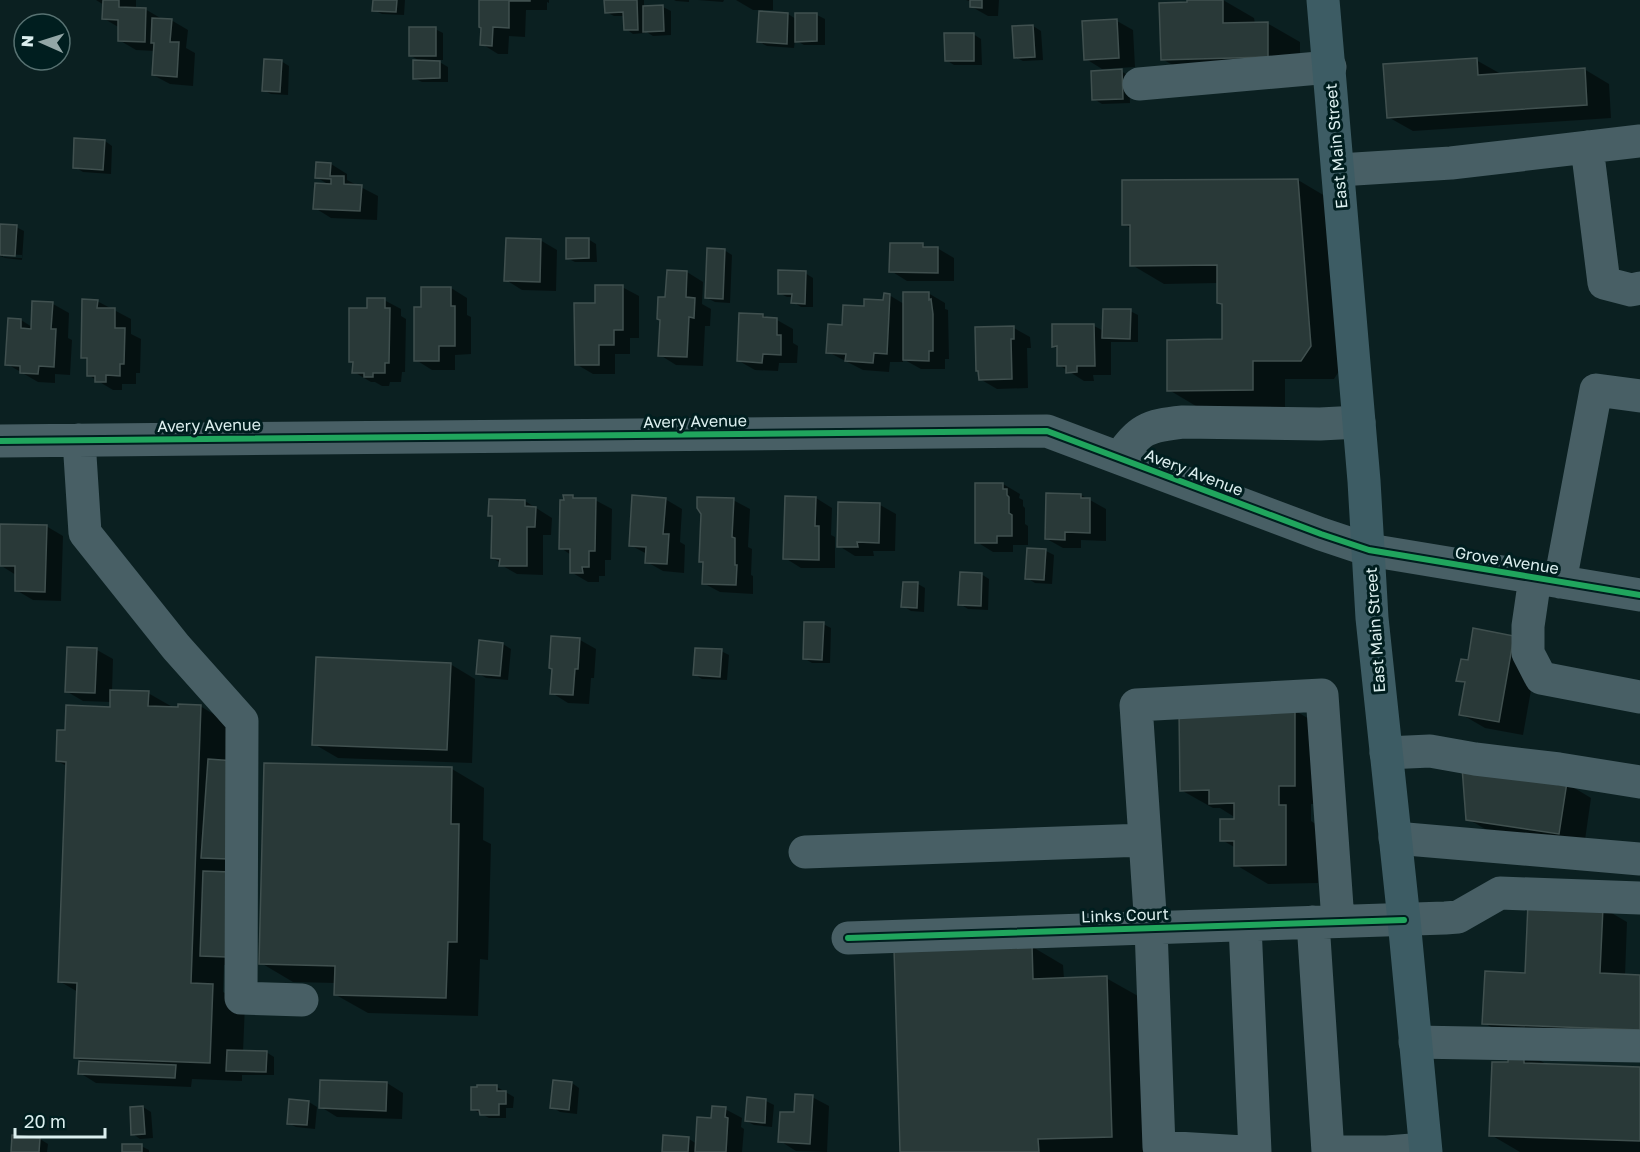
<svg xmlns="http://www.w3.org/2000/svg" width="1640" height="1152" viewBox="0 0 1640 1152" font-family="'Golos Text',sans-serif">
<rect width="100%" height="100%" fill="#0b2021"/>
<path fill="#0007" fill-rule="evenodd" d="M96,0h40v9h9l17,10 9,1 17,10 -2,18 9,5 -2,33 -23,-2 -17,-9 2,-24 -19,-1 -17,-10 1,-12 -17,-10 1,-13z
M375,0h30l-1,15 -22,-1 -8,-4z
M481,0h68v3l-2,-1v8h-21l-1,27 -16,-1 -1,18h-10l-16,-10z
M606,0h38v7h19l8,4v24l-18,1 -8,-5v2l-12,1 -7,-5 -1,-13h-11l-8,-4z
M674,0h15v2l-13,-1z
M698,0h26l-1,2z
M736,0h37v10h-20z
M966,0h33l-1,16h-10l-16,-9v-5z
M1223,0l31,18 1,6 12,-1 33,19v32l-106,3 -32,-18z
M788,14l8,5 21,-4 8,4v26h-21l-9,-5 -1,8 -27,-2 -8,-4z
M1117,21l16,9 2,37 -33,2 -16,-10z
M1033,26l8,5 2,29 -20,1 -8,-4z
M435,29l8,4v27h-7l12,7v15h-26l-8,-4 8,-16 -11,-6z
M973,34l8,5 1,26h-28l-8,-5z
M1476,60l25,14 83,-5 25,15 2,34 -198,13 -25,-14z
M281,61l8,5 -1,29 -17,-1 -8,-4z
M1121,71l8,5 1,27 -28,1 -8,-5z
M105,141l7,5 -1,28 -28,-2 -8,-5z
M331,164l16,10v6l31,16 -1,24 -46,-2 -16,-10 16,-22 -15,-9z
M1298,180l32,19 13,166 -9,14h-49v29l-84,1 -32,-19 55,-49v-36l-5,-3 -1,-19 -54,1 -32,-19v-36l-8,-5z
M0,226l16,1 8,4 -2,29 -17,-2 -5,-2zM3,254l19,1v3l-19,-1z
M588,239l8,5 1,18h-22l-8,-4z
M540,240l17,10 -1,41 -34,-1 -16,-10z
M923,245l6,3h8l17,10v23h-47l-16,-10z
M724,250l8,5 -2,48 -15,-1 -8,-4z
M687,272l16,10 -1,22 9,5 -1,17h-5l-2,40 -27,-1 -16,-10 2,-35 5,-21z
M805,273l8,5v29h-12l-8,-5v-5h-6l-8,-4z
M622,287l17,9v42h-9v16h-15v20h-22l-17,-10 21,-59z
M451,288l16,10v17l4,2v37l-16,1v15h-23l-16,-10 7,-52z
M928,293l17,10v6l3,1 1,49h-4v10h-24l-18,-10v3h-13l-1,10 -26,-2 -35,-18 16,-25 21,-19 20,-6 4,-7 15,9z
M384,300l17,9v7l5,3 -1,53h-3l-1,10h-11l-1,4h-7l-7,-4h-4l-17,-10v-8l-4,-3 18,-51z
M97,301l34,18v15l10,5 -1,34h-4v11h-14v6h-9l-25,-15 1,-14 -7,-4z
M53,304l16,9 -1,25 4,2 -2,35 -15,-1v9l-17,-1 -31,-18 2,-44h12l11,7z
M1130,311l8,4v27h-27v33h-18l1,6h-10l-25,-16 -1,-16 -5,-3v-20h41l10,5z
M763,315l6,4 8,1 16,9v14l5,3 -1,17h-18l-1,8 -23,-1 -16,-9z
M1014,328l16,9 1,11h-4l1,40 -31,1 -17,-10z
M1003,484l17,10 -1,4 4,2v6l2,2v16l3,2v19h-15v7h-20l-16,-10v-57z
M1081,495l25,14v32l-25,-1v8h-18l-16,-9z
M573,496l5,3 17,1 17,9 -1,51h-6v16h-6v6h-11l-17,-10v-17l-10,-7 4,-46z
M816,498l16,10 -1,27 4,2v31h-34l-16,-10z
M665,499l17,10 -2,33 5,3 -1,28 -21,-2 -16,-9v-8l-17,-9z
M733,500l17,9 -2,38 4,2 -1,26 2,1v18l-33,-2 -17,-9 1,-19 -4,-3z
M525,501l27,17 -1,17h-8v40l-26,-1 -16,-9v-2l-9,-5 1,-41 -3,-2z
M880,505l16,9 -1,37h-22l1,5h-19l-16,-10z
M46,526l17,10 -2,65 -28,-1 -17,-10v-15l-16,-10z
M1046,551l8,4 -2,29 -17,-1 -8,-5z
M981,574l8,5 -1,31 -20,-1 -8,-5z
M918,584l7,4 -1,24 -13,-1 -8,-5z
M823,624l8,4 -1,35h-18l-8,-5z
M1474,630l64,21 -15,84 -38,-7 -24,-14 5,-30 -8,-4 11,-18z
M580,640l16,9 -2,29h-3l-2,26 -21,-1 -16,-10z
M503,644l8,5 -3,31 -22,-2 -8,-5z
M97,650l16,9 -1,33 36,1 28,16 24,-3 32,19 11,241 -19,-1 -1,27 22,12 -2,48h23l8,5v18h-32v6l-50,-2 -1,8 -95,-4 -16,-10 5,-10 -10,-6 3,-65 -19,-11 8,-215 -10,-5 10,-29 44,-24v-6l-28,-1 -17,-10z
M721,651l8,4 -2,25 -25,-1 -8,-5z
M450,664l25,15 -3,84 -134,-5 -24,-14z
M1294,710l32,19 1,75h-16v17l6,4 1,58 -50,1 -32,-19v-17l-14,-8 14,-20v-2l-16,-10h-7l-32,-18z
M452,769l32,19 -1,52 8,4 -3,116 -8,-1 -2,57 -110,-3 -32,-18v-12l-43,-1 -32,-19z
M1566,783l25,15 -7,49 -92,-14 -24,-14z
M1603,908l24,14 -2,54h15v66l-131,-5 -25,-14 42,-49z
M1031,946l32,19 1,14 42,-1 32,18 5,156h-242z
M1523,1051l25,14 92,3v84h-120l-29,-17z
M387,1083l16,10 -1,26 -65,-2 -16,-10z
M572,1083l7,5 -2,26 -17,-2 -8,-5z
M478,1087h19l17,10 -1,11h-7v10h-17l-17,-9z
M812,1097l17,9 -2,46 -31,-1 -16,-10 15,-27z
M766,1101l8,4 -2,22 -18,-2 -8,-4z
M309,1102l8,5 -2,22 -19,-2 -8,-4z
M143,1107l8,5 2,26 -13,1 -7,-5z
M725,1109l17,9 -1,9 3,2 -2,23h-78l25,-13 8,5z
M40,1139l8,5 -1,8h-35z
M141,1146l8,4v2h-25z"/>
<path fill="#293938" stroke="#40504f" stroke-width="1.5" d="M103,0h16v7l27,1 -1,34 -27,-1v-21l-16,-1z
M373,0h24l-1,12 -24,-1z
M479,0h51v1h-21v27l-16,-1 -1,19 -12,-1 1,-17 -2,-1z
M604,0h33l1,30h-14l-1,-18 -18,1z
M970,0h12v8l-12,-1z
M1187,0h36v23l45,-1v35l-107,3 -2,-57 28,-1z
M663,5l1,26 -21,1v-26z
M759,11l29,2 -1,31 -30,-2z
M795,13h22v28l-22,1z
M152,18l20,1 -2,23h9l-2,35 -25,-2 2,-32h-3z
M1117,19l2,39 -35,2 -2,-39z
M1033,25l2,32 -21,1 -2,-32z
M409,27h27v29h-27z
M944,33h30v28h-29z
M1477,58l1,17 107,-7 2,37 -200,13 -4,-54z
M264,59l18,1 -2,32 -18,-1z
M413,60l27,1v17l-27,1z
M1122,69l1,30 -31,1 -1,-29z
M74,138l31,2 -2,30 -30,-2z
M316,162l15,1 -1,13h14v8l18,1 -2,26 -47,-2 2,-26 16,1v-5l-16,-1z
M1298,179l13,167 -10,15h-48v29l-86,1v-51l55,-1v-35l-5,-1v-38l-87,1v-41h-8v-45z
M0,224l17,1 -2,31 -15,-1z
M506,238l35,1 -1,43 -36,-1z
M566,238h23v20l-23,1z
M890,243h33v4h15v26l-49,-1z
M707,248l18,1 -2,50 -18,-1z
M667,270l20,1 -1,26 9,1 -1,20 -5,-1 -2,40 -29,-1 2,-36 -3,-1 1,-22h7z
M778,270l28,1 -1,33 -14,-1 1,-9h-14z
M595,285h28v45h-9v15h-15v20h-24l-1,-62h21z
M421,287h30v19h4v40h-16v15h-25v-54h7z
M903,292h26v8l2,-1 2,15v37h-4v10l-26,-1z
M884,293l6,1 -3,60 -13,-1 -1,10 -28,-2 1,-7 -20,-1 2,-29 14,1 1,-20 21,1v-7l19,1z
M367,298h18v10h5l-1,55h-4v10h-12v4h-9v-4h-12l1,-11h-4v-54h18z
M82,299l16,1 -1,8h18v20h10l-1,36h-4v12l-14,-1v7h-11v-6h-8v-18h-6z
M32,301l21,1 -2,27h5l-2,38 -15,-1 -1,8 -18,-1v-7l-15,-1 3,-47 13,1v9l10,1z
M1103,309h28l-1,30 -28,-1z
M739,313l24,1v3l14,1v17h4v20l-18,-1 -1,9 -25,-2z
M1052,324h42l1,42h-18v6l-11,1v-7h-9v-20l-5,1z
M1014,326v13h-3l1,40 -33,1 -1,-9h-2l-1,-44z
M975,483h28v6h4v6l2,2v16l3,2v21h-15v7h-22z
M1046,493l35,1v4h9v35l-25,-1v8l-20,-1z
M563,495h10v3h23l-1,53h-6v16h-7l1,6h-13v-24h-11l1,-49h4z
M632,495l34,3 -3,36h6l-2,30 -22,-1 1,-16 -17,-1z
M785,496l31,1 -1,29h4v34l-36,-1z
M697,497l37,1 -2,39 3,1v27h2l-1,20 -34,-1 1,-22h-4l2,-48 -4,-6z
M489,499l36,1v6l11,1 -1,20h-8v39h-28l1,-7 -9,-1 1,-42h-4z
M838,502l42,1 -1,40 -22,-1 1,5h-21z
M0,524l47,1 -2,67 -30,-1v-25h-15z
M1027,548l19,1 -2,31 -19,-1z
M960,572l22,1 -1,33 -23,-1z
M903,582h15l-1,26 -16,-1z
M804,622h20l-2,38 -19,-1z
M1473,628l41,8 -15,86 -40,-7 6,-33 -9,-1 5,-22 7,1z
M551,636l29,2 -2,31h-3l-2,26 -23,-1 2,-25 -3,-1z
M479,640l24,3 -3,33 -24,-2z
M67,647l30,1 -2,45 -30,-1z
M695,648l27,1 -2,28 -27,-2z
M316,657l135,6 -4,87 -135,-5z
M110,690l39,1 -1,15 30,1v-3l23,1 -10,278 22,1 -3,79 -136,-5 3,-75 -19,-1 8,-220 -10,-1 1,-31h8l1,-25 44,2z
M1295,709v77h-16v19h7v60l-52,1v-25h-14v-22h14v-16l-25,1v-14l-29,1 -1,-81z
M208,759l27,2 -6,98 -28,-1z
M264,763l188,4 -1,57h8l-2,118h-9l-2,56 -112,-3 1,-29 -76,-2z
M1462,767l105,15 -8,52 -93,-14z
M203,871l28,1 -4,85 -27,-1z
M1528,903l75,4 -3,66 40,2v55l-158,-6 3,-53 40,2z
M1032,945l1,34 74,-3 5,161 -74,2 1,13h-139l-6,-203z
M1509,1049h15v14l116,4v74l-151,-5 3,-74h16z
M227,1050l40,1 -1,21 -40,-1z
M79,1061l97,4 -1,13 -97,-4z
M320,1080l67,2 -1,29 -67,-3z
M553,1080l19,2 -3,28 -19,-2z
M477,1085h20v6h9v13h-7v11h-19l-1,-5h-8v-23h6z
M795,1094l18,1 -3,49 -32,-2 2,-30h14z
M747,1097l19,2 -1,24 -20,-2z
M289,1099l20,2 -2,24 -20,-1z
M143,1106l2,28 -14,1 -1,-28z
M712,1106l14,1 -1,10 3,1 -2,34h-31l2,-35 14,1z
M12,1135l28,3 -1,14h-28z
M663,1135l26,2 -1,15h-26z
M122,1144h20v8h-20z"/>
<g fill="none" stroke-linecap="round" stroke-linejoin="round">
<path stroke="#485f65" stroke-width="33" d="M1139,84l191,-17
M1587,147l17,136 27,7 9,-2
M1339,170l112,-7 189,-22
M79,440l6,93 91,114 66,74 -1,277 61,2
M0,441l1047,-10 274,103 48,16 271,45
M1119,458c21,-29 27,-32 64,-36l137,2 39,-2
M1535,578l-7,48v27l13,25 99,19
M1560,582l36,-192 44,6
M1386,753l44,-2 45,8 84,10 81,13
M1395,838l245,21
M805,852l340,-12
M1313,922l15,230
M1245,925l10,227
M848,938l597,-20 13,-1 42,-24 140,5
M1415,1042l225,4
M1244,1152l-85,-5 -8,-219 -15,-223 186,-10 16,226
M1330,1152h57l38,-3"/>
<path stroke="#3d5c64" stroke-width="33" d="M1323,0l41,481 8,137 32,302 22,232"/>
<defs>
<path id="cycleway" d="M0,441l1047,-10 274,103 48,16 271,45
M848,938l556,-18"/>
</defs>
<use href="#cycleway" stroke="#001e1f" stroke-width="10"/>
<use href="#cycleway" stroke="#20a55d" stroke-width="6"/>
</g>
<g text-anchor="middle" stroke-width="6" stroke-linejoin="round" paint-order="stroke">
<g font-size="16" fill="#dcefef" stroke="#001e1f">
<text transform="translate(1336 146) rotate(-95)" y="6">East Main Street</text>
<text transform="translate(695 421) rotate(-1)" y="6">Avery Avenue</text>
<text transform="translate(209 425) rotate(-1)" y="6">Avery Avenue</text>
<text transform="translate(1194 472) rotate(21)" y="6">Avery Avenue</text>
<text transform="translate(1507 560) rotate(9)" y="6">Grove Avenue</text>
<text transform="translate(1375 630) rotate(-94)" y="6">East Main Street</text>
<text transform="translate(1125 915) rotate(-2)" y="6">Links Court</text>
</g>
</g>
<g transform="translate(42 42) rotate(273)"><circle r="28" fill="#001e1f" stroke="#587272" stroke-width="1.5"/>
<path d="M0-4.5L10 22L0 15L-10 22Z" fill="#93a7a7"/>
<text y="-9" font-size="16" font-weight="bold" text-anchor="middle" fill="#dcefef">N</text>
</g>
<path d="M15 1128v9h90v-9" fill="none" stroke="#dcefef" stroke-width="3"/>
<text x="24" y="1128" font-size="18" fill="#dcefef" stroke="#001e1f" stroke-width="4.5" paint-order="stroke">20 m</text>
</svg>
